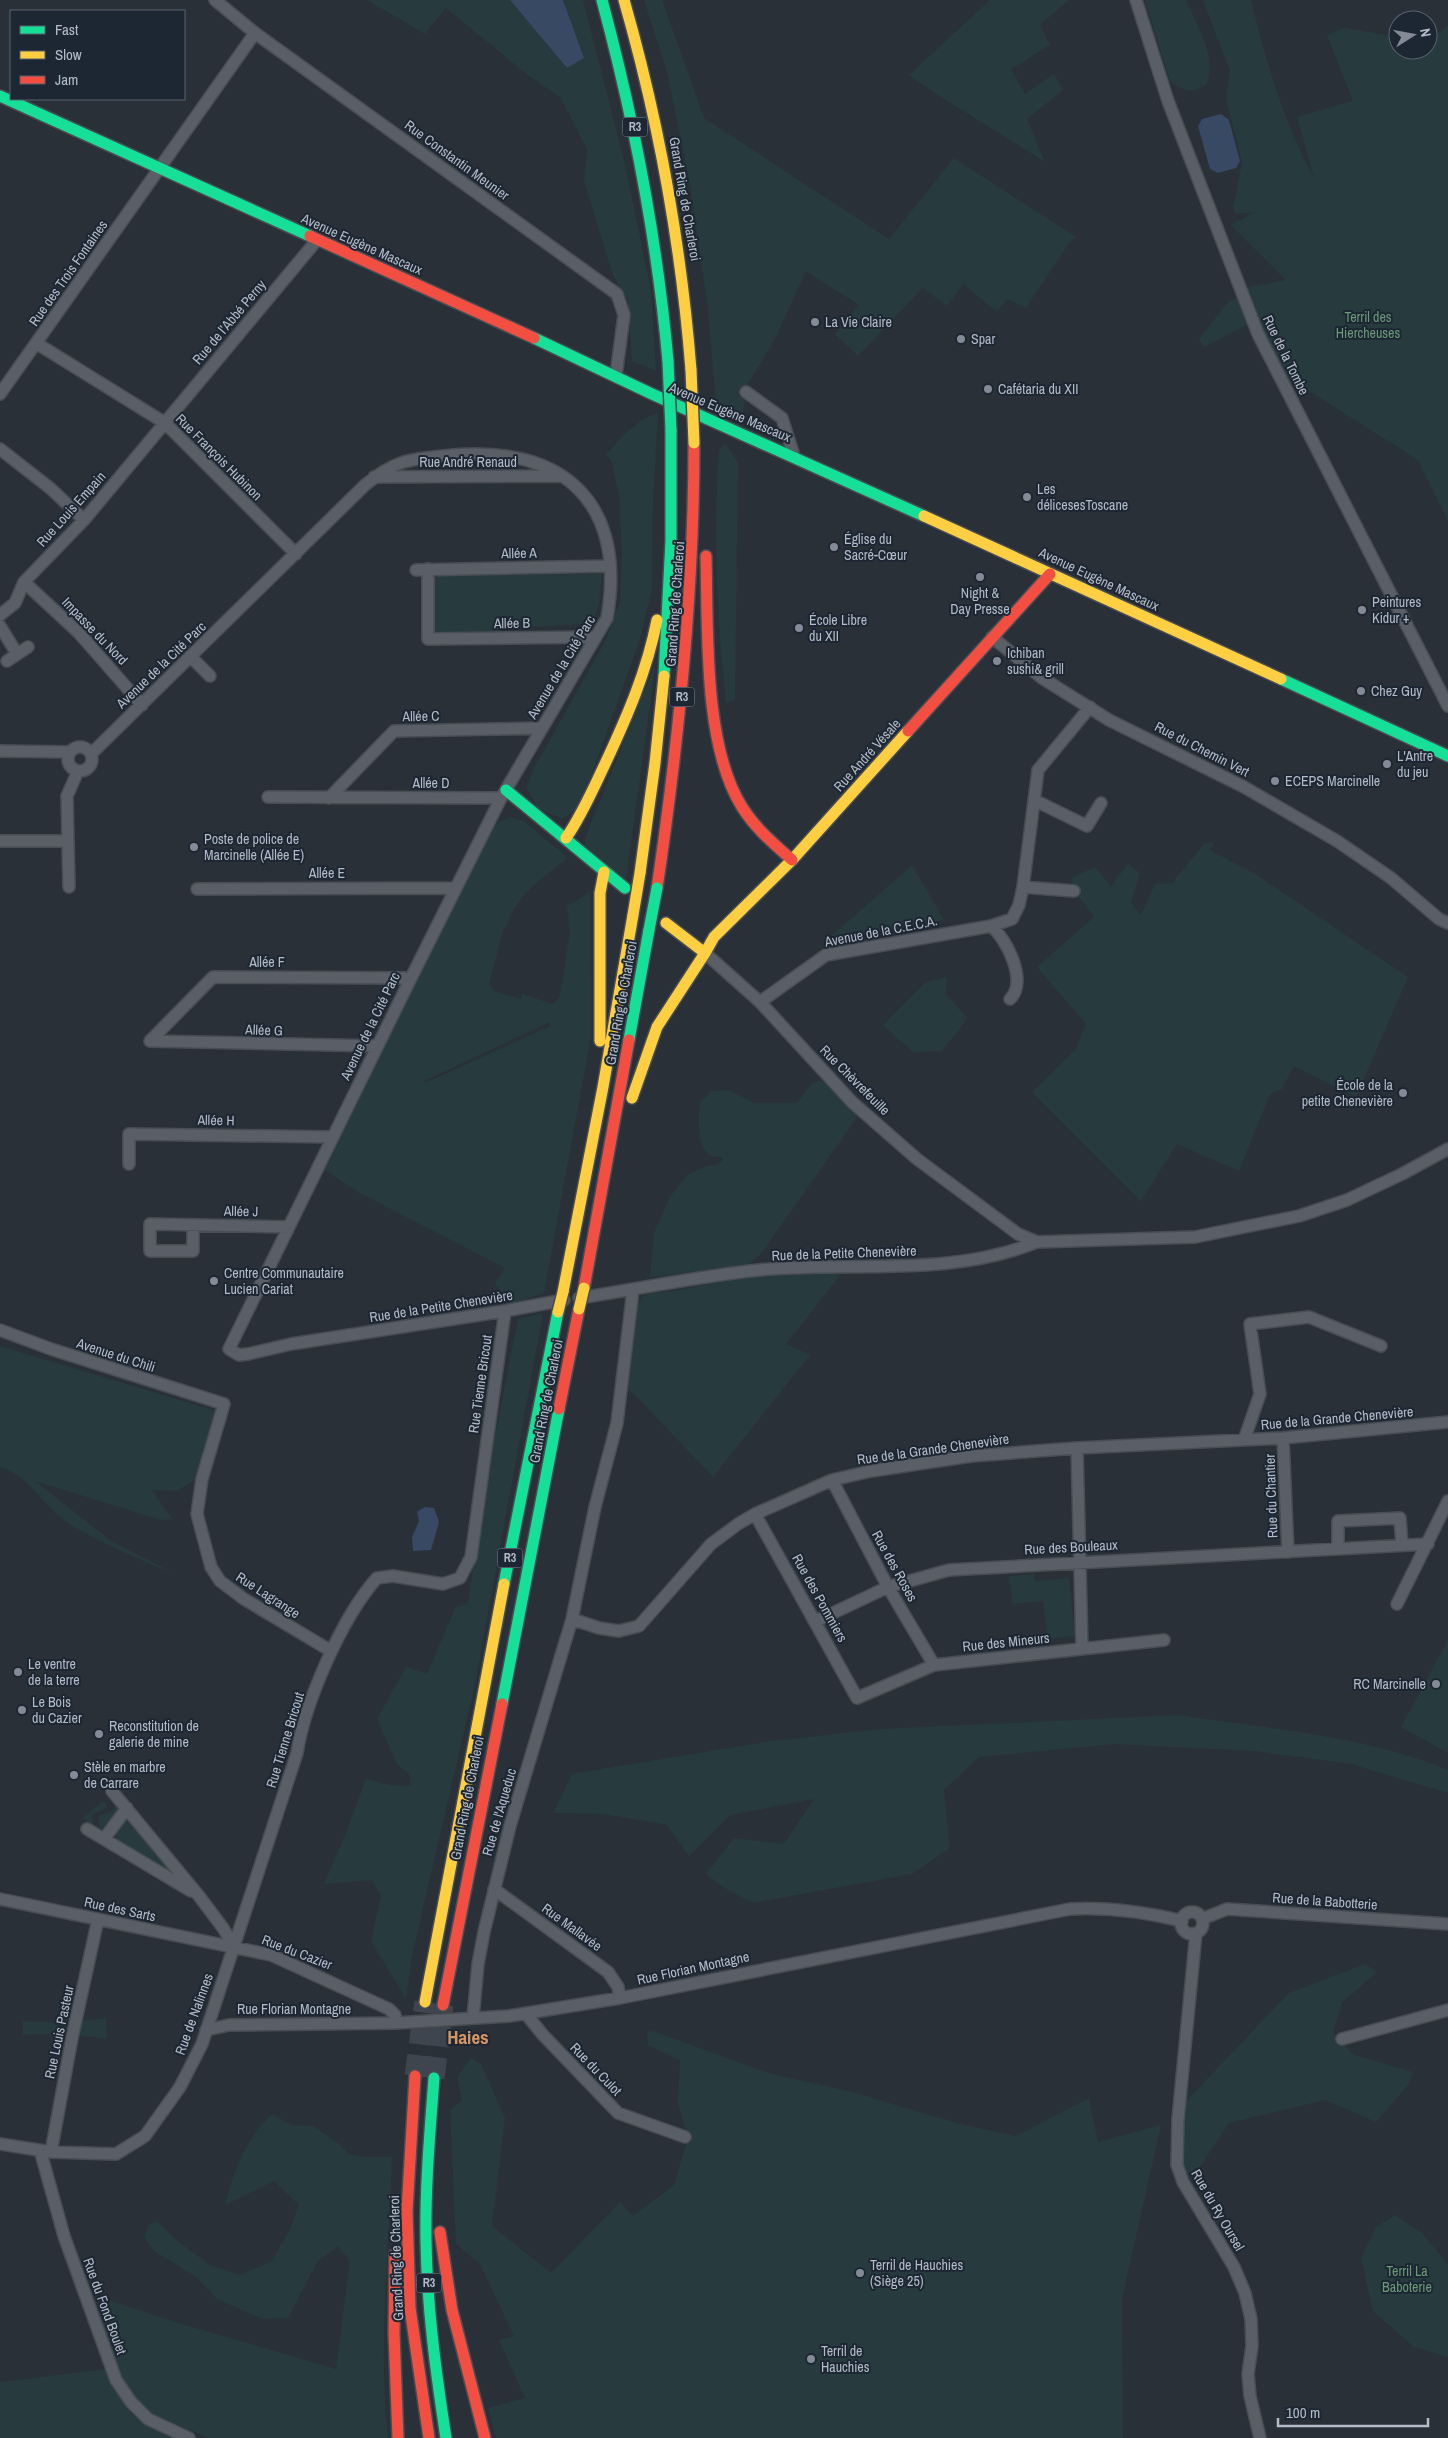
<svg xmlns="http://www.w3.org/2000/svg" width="1448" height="2438" viewBox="0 0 1448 2438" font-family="'Archivo Narrow',sans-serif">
<rect width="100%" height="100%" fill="#2a3038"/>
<path fill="#273a3e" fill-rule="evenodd" d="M367,0h143l57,68 17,-10 -21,-58h20l41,160 27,130 5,81 -24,-10 -4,-61 -15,-25 -29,-94 3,-32 -27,-52 -31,-21 -83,-68 -21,26z
M644,0h18l42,118 185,121 65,-81 122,79 -7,6 -43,65 -18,-9 -11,13 -34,-28 -16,22 -24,-18 -65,68 -23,-22 24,-29 -53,-34 -31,68 -29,48 -3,27 -27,-12 -8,-93 -18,-124 -23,-113z
M990,0h79l-29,25 10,20 -39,24 14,25 29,-20 9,16 -36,29 18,43c-45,-30 -92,-55 -136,-87z
M1145,0h41c11,26 31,56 21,84 -13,10 -24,7 -37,-3z
M1203,0h48c15,60 33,124 63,178l-17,-61 56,-16 -26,-66 17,-7 54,9v13h30v-8l20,-17v496l-30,-61 -120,-76h-15l-41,-91 7,-6 37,-7 -55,-55 24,-13 -19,2 -3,-6 9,-46 -16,-63 4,-28z
M1237,297l11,27 -44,23 -5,-8 28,-36z
M658,413l-5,91 -1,85 -12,50 -60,168 -18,12 -24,-11 -12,-21 8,-19 72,-128 14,-38 2,-48 -3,-58 -7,-34 -6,-8c16,-16 30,-35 52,-41z
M726,444l12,19 -3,237 -9,3c-9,-84 -13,-169 -7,-253z
M602,574l-3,31 -9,25 -8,-6 -75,4 -12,6 -61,1 -6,-7v-53z
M656,662l-30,217 -41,-34v-7z
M510,817l14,4 44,37c-27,21 -51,36 -62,70l-2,-1 -15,57 5,7 27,8 1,-5 31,10 7,-8 10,-64 -3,-26 23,-14 1,145 -47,256 -34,11 -15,-21 10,-15 -147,-76 -33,-22 158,-325 15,-23zM550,1022v4l-123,56h-5z
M1214,842l-4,8 45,24 153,103 -52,120 -62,-31 -12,23 -12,5 -31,77 -62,-27 -36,57 -109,-109 44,-43 10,-25 -49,-57 57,-50 -23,-31 2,-9 22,-10 16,19 17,-22 12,9 -9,29 10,13 14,-31 17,-1 32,-39z
M912,865l32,55 -119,22z
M947,977l-1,18 22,23 -26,33 -29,1 -30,-27 43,-43z
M819,1081l8,2 29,29v7l-96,136 -12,10 -98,12 4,-44 16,-36 17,-22 20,-9 11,-1 5,-5 -1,-3c-27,4 -24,-37 -22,-54l12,-12 17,-1 25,13h43l14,-19z
M779,1274h62l-55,70 24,11 -97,122 -77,-81 -9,-7 10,-82 6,-11c10,-5 20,-3 31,-5 35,-6 69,-14 105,-17z
M543,1313l-68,371 -63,272 -6,43 -35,-58 10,-45 -9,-16 -48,4 22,-51 20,-54 23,6 22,1 -2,-12 -12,-10 -20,-45 29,-52 21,7 28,-66 13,-5 18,-121 32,-163z
M0,1346l216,65 -20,68 -19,12 -25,-1 20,29 -11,1 -126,-39 75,59 67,35c-36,-15 -72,-30 -106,-50 -26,-16 -41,-49 -71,-58z
M1034,1574l1,7 34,-3 6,58 -27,3 -5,-38 -31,3 -3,-28z
M1448,1640v113l-47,-26z
M1179,1715c89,14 185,20 269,55v23l-97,-29 -96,-13 -140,-7 -136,13 -35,33 6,58 -38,26 -159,29 -30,-16 -17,-13 28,-36 50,6 30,-45 -84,16 -41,41 -22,-31 -63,-11 -51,-1 19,-39 200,-33 109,-12z
M102,1801l5,3 -1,4 -14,7 1,8 -2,1 -8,-6z
M116,1805l2,2 -1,5 -12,17 -5,-1 -2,-12 13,-4z
M128,1818l8,6 -2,4 41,49 -47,-29 -13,-11 7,-16z
M1365,1964l12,8 -35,31 -9,30 21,22 59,17 -5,13 -32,37 -51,-22 -96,23 -31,47 -13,5 -5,-32 6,-42 103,-108z
M106,2018l1,21 -47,-6 -37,2v-14l37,2z
M653,2031l115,42 84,19 108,32 56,12 73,-38 9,44 63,-17 -39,174 1,139h-627l-8,-30 37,-10 -26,-58 15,-4 -34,-72 -24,-20 -6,-134 12,-10 -5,-23 14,-19 10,6 24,54 -13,108 59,47 69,-71 13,14 41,-31 14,-47 -10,-34 2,-44 -32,-15 -1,-13z
M272,2114l19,11 22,1 26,18 10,10 17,3h26c-3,93 -14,187 -4,281h-179l-62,-26 -27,-33 -17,-51 -4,-31 83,27 154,45 14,-108 -12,-15 -20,15 -30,57 -26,1 -45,-20 -22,-23 -41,-25 -10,-13 4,-13 9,-4 18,18 35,26 30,10 32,-14 18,-32 9,-24 -25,-24 -49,24c9,-35 20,-65 47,-91z
M1395,2215l27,18 26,31v93l-34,-10 -41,-36 -12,-53 15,-31z
M105,2369l28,47 44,22h-177v-56z"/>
<path fill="#384963" d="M510,0h53l21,58 -17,10z
M1221,114l8,6 11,41 -4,7 -18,5 -8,-4 -12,-43 4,-7z
M425,1507l9,1 5,14 -8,28 -18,1 -1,-14 7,-16 -2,-9z"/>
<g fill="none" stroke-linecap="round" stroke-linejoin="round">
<path stroke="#3f454e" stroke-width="21" stroke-dasharray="21 11" stroke-linecap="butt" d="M415,2076l10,-74
M434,2078l9,-73"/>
<defs>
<path id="street" d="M215,0l40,33 362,261 7,21 -8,60
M1136,0l32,101 90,233 190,372
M36,343l129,80 131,131
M746,392l36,26 12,38
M0,394l255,-361
M0,449l50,39 34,32
M374,477l187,-1
M428,569v70l167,-2
M416,570l194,-4
M24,582l54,50 64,73
M0,615l15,-12 9,-21 60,-62 233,-280
M0,626l17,28
M992,637l50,41 67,42 135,67 93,54 54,37 48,41 9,4
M191,657l19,19
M7,661l21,-14
M68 759a12 12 0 1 1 24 0a12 12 0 1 1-24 0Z
M0,751l69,1
M91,754l274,-269c33,-27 47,-26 88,-30 112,-10 174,50 154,163l-106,180 -90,180 -182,371 10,6 9,-1 43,-10 214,-33 59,-11
M268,797l233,1
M329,798l65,-67 148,-3
M1034,800l53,26 14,-23
M0,841h67
M69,887l-2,-91 11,-25
M1023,887l51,4
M197,889l259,-1
M991,926c16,13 37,56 19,73
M705,953l55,49 92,100 65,57 101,75 19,8
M760,1002l66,-47 165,-29 21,-7 7,-14 4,-18 15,-117 52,-63
M150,1041l63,-64 198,1
M150,1041l227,5
M129,1164v-30l203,3
M193,1225v26h-43v-27l139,3
M579,1298c60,-9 120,-22 180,-28 93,-9 189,8 278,-28l158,-5 104,-21 48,-16 55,-26 46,-25
M0,1330l51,19 173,55 -22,75 -5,35 14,53 9,14 24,18 87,52
M1283,1438l5,114
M1244,1440l16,-46 -10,-70 59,-7 72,29
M1077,1448l5,200
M832,1480l56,107 46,78
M755,1514l102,184 77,-33 230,-25
M1338,1549v-28l62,-3 2,27
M1397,1604l51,-103
M572,1619l27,9 20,3 20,-5 72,-82 27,-20 17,-10 77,-34 39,-9 100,-15 106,-8 206,-10 165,-16
M816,1621l72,-34 61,-17 479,-26
M112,1791l87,105 24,32 12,20
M87,1829l104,62
M104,1839l23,-31
M494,1889l114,83 10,15 2,11
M0,1899l271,56 118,54 6,6 1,8
M1181 1923a11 11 0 1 1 22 0a11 11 0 1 1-22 0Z
M1202,1919l25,-10 221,15
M1196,1933l-18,186 -1,46 6,17 51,85 11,26 6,26 1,27 -4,28 2,22 10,42
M526,2014l17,21 75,78 67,24
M473,2018l5,-54 6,-32 26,-106 62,-207 23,-112 22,-84 16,-133
M206,2030l23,-5 167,-2 113,-7 111,-18 450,-89c38,-2 75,3 112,12
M1342,2039l106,-29
M0,2144l51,8 65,2 29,-18 35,-49 22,-43 95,-291c8,-51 45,-136 80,-175l16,-2 50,8 17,-6 11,-21 34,-246
M40,2150l24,86 52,144 15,22 17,17 41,19
M51,2152l21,-114 26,-119"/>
<path id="fast" d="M602,0c32,119 55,238 66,361
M0,96l310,140
M534,338l118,56 272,122
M664,676l7,-135v-111
M1281,679l167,77
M506,790l119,98
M629,1040l20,-110
M504,1584l54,-272
M502,1704l57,-295
M434,2078c-4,54 -9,109 -8,163 1,66 10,132 20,197"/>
<path id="slow" d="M624,0c35,122 57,244 67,370
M924,516l357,163
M566,838c16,-23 27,-49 39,-74 22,-47 42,-93 52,-144
M640,873l15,-110 9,-87
M666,923l39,30 9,-16 78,-77 116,-129
M600,1041v-148l4,-21
M632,1098l25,-71 48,-74
M563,1292l40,-205 30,-172
M425,2002l79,-418"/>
<path id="jam" d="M310,236l224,102
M706,556c2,73 -3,189 36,251 13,21 32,37 50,53
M908,731l142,-157
M657,888c22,-148 37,-295 37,-445
M584,1288l45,-248
M559,1409l20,-100
M443,2005l59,-301
M415,2076l-8,135 3,97 19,130
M440,2232l12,78 33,128
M395,2254l-1,79 4,105"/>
</defs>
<use href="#street" stroke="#484c53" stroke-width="14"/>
<use href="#fast" stroke="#484c53" stroke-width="14"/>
<use href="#slow" stroke="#484c53" stroke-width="14"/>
<use href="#jam" stroke="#484c53" stroke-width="14"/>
<use href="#street" stroke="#5a5e66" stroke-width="11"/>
<use href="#fast" stroke="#16e098" stroke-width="11"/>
<use href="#slow" stroke="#ffcf43" stroke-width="11"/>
<use href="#jam" stroke="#f24e42" stroke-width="11"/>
<defs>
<path id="fast-bridge" d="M668,361l3,69
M649,930l8,-42"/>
<path id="slow-bridge" d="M691,370l3,73
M633,915l7,-42
M579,1309l5,-21
M558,1312l5,-20"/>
</defs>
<use href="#fast-bridge" stroke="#474c53" stroke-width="14" stroke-linecap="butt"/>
<use href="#slow-bridge" stroke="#474c53" stroke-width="14" stroke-linecap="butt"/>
<use href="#fast-bridge" stroke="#16e098" stroke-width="11"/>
<use href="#slow-bridge" stroke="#ffcf43" stroke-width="11"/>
</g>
<g fill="#848b96" stroke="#1d2633" stroke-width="2">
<circle cx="815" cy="322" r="5"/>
<circle cx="961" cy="339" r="5"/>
<circle cx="988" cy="389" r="5"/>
<circle cx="1027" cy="497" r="5"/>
<circle cx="834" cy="547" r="5"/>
<circle cx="980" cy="577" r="5"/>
<circle cx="1362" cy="610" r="5"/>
<circle cx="799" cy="628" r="5"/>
<circle cx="997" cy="661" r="5"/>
<circle cx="1361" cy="691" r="5"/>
<circle cx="1387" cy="764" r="5"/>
<circle cx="1275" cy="781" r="5"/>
<circle cx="194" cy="847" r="5"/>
<circle cx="1403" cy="1093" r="5"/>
<circle cx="214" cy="1281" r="5"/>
<circle cx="18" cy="1672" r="5"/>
<circle cx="1436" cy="1684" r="5"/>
<circle cx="22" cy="1710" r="5"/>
<circle cx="99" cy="1734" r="5"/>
<circle cx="74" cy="1775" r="5"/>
<circle cx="860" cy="2273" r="5"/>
<circle cx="811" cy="2359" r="5"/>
</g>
<g text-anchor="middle" stroke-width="4" stroke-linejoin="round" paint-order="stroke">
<g fill="#1d2633" stroke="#878f9c" stroke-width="1">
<rect x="622.5" y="117.5" width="25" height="19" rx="4"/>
<rect x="669.5" y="687.5" width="25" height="19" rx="4"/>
<rect x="497.5" y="1548.5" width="25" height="19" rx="4"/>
<rect x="416.5" y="2273.5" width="25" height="19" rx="4"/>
</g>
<g font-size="12" font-weight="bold" fill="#b4bcc9">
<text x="635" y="131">R3</text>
<text x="682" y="701">R3</text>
<text x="510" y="1562">R3</text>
<text x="429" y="2287">R3</text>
</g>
<g font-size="14" fill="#b4bcc9" stroke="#1d2633">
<text transform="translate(457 160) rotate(36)" y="5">Rue Constantin Meunier</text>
<text transform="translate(685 199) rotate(80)" y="5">Grand Ring de Charleroi</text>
<text transform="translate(362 244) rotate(24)" y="5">Avenue Eugène Mascaux</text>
<text transform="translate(68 273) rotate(-55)" y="5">Rue des Trois Fontaines</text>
<text transform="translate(229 322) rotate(-50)" y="5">Rue de l’Abbé Perny</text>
<text transform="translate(1286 355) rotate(64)" y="5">Rue de la Tombe</text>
<text transform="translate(730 412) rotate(23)" y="5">Avenue Eugène Mascaux</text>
<text transform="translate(219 457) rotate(45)" y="5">Rue François Hubinon</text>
<text x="468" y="467">Rue André Renaud</text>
<text transform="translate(71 509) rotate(-48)" y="5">Rue Louis Empain</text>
<text transform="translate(519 553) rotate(-1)" y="5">Allée A</text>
<text transform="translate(1099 579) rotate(25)" y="5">Avenue Eugène Mascaux</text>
<text transform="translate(675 604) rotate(-86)" y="5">Grand Ring de Charleroi</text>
<text transform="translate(512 623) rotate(-1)" y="5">Allée B</text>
<text transform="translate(95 631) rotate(46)" y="5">Impasse du Nord</text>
<text transform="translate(161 665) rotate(-44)" y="5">Avenue de la Cité Parc</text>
<text transform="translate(561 667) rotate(-59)" y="5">Avenue de la Cité Parc</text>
<text transform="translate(421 716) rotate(-1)" y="5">Allée C</text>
<text transform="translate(1202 749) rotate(27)" y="5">Rue du Chemin Vert</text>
<text transform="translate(867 755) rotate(-48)" y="5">Rue André Vésale</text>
<text x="431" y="788">Allée D</text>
<text x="327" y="878">Allée E</text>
<text transform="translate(881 931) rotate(-11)" y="5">Avenue de la C.E.C.A.</text>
<text x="267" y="967">Allée F</text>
<text transform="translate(621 1003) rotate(-80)" y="5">Grand Ring de Charleroi</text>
<text transform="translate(370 1026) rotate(-64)" y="5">Avenue de la Cité Parc</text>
<text transform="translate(264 1030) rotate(2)" y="5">Allée G</text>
<text transform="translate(855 1080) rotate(45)" y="5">Rue Chèvrefeuille</text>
<text transform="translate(216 1120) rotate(1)" y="5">Allée H</text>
<text transform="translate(241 1211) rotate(1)" y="5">Allée J</text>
<text transform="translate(844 1253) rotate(-2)" y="5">Rue de la Petite Chenevière</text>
<text transform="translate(441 1306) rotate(-9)" y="5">Rue de la Petite Chenevière</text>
<text transform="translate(116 1355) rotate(18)" y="5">Avenue du Chili</text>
<text transform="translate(480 1384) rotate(-82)" y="5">Rue Tienne Bricout</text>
<text transform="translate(546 1401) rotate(-79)" y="5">Grand Ring de Charleroi</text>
<text transform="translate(1337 1418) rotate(-5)" y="5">Rue de la Grande Chenevière</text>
<text transform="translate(933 1449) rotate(-8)" y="5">Rue de la Grande Chenevière</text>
<text transform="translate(1271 1496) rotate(-92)" y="5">Rue du Chantier</text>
<text transform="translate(1071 1547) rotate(-3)" y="5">Rue des Bouleaux</text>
<text transform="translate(895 1566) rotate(61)" y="5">Rue des Roses</text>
<text transform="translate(268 1595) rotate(33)" y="5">Rue Lagrange</text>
<text transform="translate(820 1598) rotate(61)" y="5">Rue des Pommiers</text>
<text transform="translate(1006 1642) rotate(-6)" y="5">Rue des Mineurs</text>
<text transform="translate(285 1740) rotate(-73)" y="5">Rue Tienne Bricout</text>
<text transform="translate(467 1798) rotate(-79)" y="5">Grand Ring de Charleroi</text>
<text transform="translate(499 1812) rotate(-74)" y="5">Rue de l'Aqueduc</text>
<text transform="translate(1325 1901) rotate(4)" y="5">Rue de la Babotterie</text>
<text transform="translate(120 1909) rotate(12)" y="5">Rue des Sarts</text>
<text transform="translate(572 1927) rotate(36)" y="5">Rue Mallavée</text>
<text transform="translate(297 1952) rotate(21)" y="5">Rue du Cazier</text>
<text transform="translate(693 1968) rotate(-12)" y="5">Rue Florian Montagne</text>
<text x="294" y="2014">Rue Florian Montagne</text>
<text transform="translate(194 2014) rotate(-70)" y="5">Rue de Nalinnes</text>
<text transform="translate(59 2032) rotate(-78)" y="5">Rue Louis Pasteur</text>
<text transform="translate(596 2069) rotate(46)" y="5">Rue du Culot</text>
<text transform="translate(1218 2210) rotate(60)" y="5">Rue du Ry Oursel</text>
<text transform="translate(396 2258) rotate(-92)" y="5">Grand Ring de Charleroi</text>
<text transform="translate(105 2306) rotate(70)" y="5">Rue du Fond Boulet</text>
</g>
<g font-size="14" fill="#6b9a76" stroke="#1d2633">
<text x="1368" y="322">Terril des<tspan x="1368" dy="16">Hiercheuses</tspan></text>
<text x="1407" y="2276">Terril La<tspan x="1407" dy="16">Baboterie</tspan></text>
</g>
<g font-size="14" fill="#b4bcc9" stroke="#1d2633" text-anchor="start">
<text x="825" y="327">La Vie Claire</text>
<text x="971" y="344">Spar</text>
<text x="998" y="394">Cafétaria du XII</text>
<text x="1037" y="494">Les<tspan x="1037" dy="16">délicesesToscane</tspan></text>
<text x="844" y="544">Église du<tspan x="844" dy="16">Sacré-Cœur</tspan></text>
<text x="980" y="598" text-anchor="middle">Night &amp;<tspan x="980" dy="16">Day Presse</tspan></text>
<text x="1372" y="607">Peintures<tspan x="1372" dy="16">Kidur +</tspan></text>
<text x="809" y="625">École Libre<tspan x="809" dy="16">du XII</tspan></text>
<text x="1007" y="658">Ichiban<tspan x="1007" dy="16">sushi&amp; grill</tspan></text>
<text x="1371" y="696">Chez Guy</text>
<text x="1397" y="761">L'Antre<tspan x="1397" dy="16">du jeu</tspan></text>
<text x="1285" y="786">ECEPS Marcinelle</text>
<text x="204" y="844">Poste de police de<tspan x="204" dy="16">Marcinelle (Allée E)</tspan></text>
<text x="1393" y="1090" text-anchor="end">École de la<tspan x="1393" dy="16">petite Chenevière</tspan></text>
<text x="224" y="1278">Centre Communautaire<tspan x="224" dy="16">Lucien Cariat</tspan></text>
<text x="28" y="1669">Le ventre<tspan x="28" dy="16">de la terre</tspan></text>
<text x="1426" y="1689" text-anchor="end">RC Marcinelle</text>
<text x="32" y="1707">Le Bois<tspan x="32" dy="16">du Cazier</tspan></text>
<text x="109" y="1731">Reconstitution de<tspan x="109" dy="16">galerie de mine</tspan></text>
<text x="84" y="1772">Stèle en marbre<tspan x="84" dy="16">de Carrare</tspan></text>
<text x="870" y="2270">Terril de Hauchies<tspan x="870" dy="16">(Siège 25)</tspan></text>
<text x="821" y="2356">Terril de<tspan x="821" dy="16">Hauchies</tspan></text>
</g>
<g font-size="19" font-weight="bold" fill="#d59563" stroke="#1d2633">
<text x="468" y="2044">Haies</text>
</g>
</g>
<rect x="10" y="10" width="175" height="90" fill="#1d2633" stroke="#59626f"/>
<rect x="20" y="26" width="25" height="8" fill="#16e098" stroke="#59626f"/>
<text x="55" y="35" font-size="15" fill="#b4bcc9">Fast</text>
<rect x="20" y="51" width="25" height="8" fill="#ffcf43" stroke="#59626f"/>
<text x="55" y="60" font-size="15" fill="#b4bcc9">Slow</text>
<rect x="20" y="76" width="25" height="8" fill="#f24e42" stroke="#59626f"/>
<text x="55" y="85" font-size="15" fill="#b4bcc9">Jam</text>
<g transform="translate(1413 35) rotate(79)"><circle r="24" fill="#1d2633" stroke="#59626f"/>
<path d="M0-4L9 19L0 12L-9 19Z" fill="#848b96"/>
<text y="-8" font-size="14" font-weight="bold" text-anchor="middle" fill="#b4bcc9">N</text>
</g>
<path d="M1278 2418v8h150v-8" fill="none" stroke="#b4bcc9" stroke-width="2.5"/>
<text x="1286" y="2418" font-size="15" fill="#b4bcc9" stroke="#1d2633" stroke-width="4" paint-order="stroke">100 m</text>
</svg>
